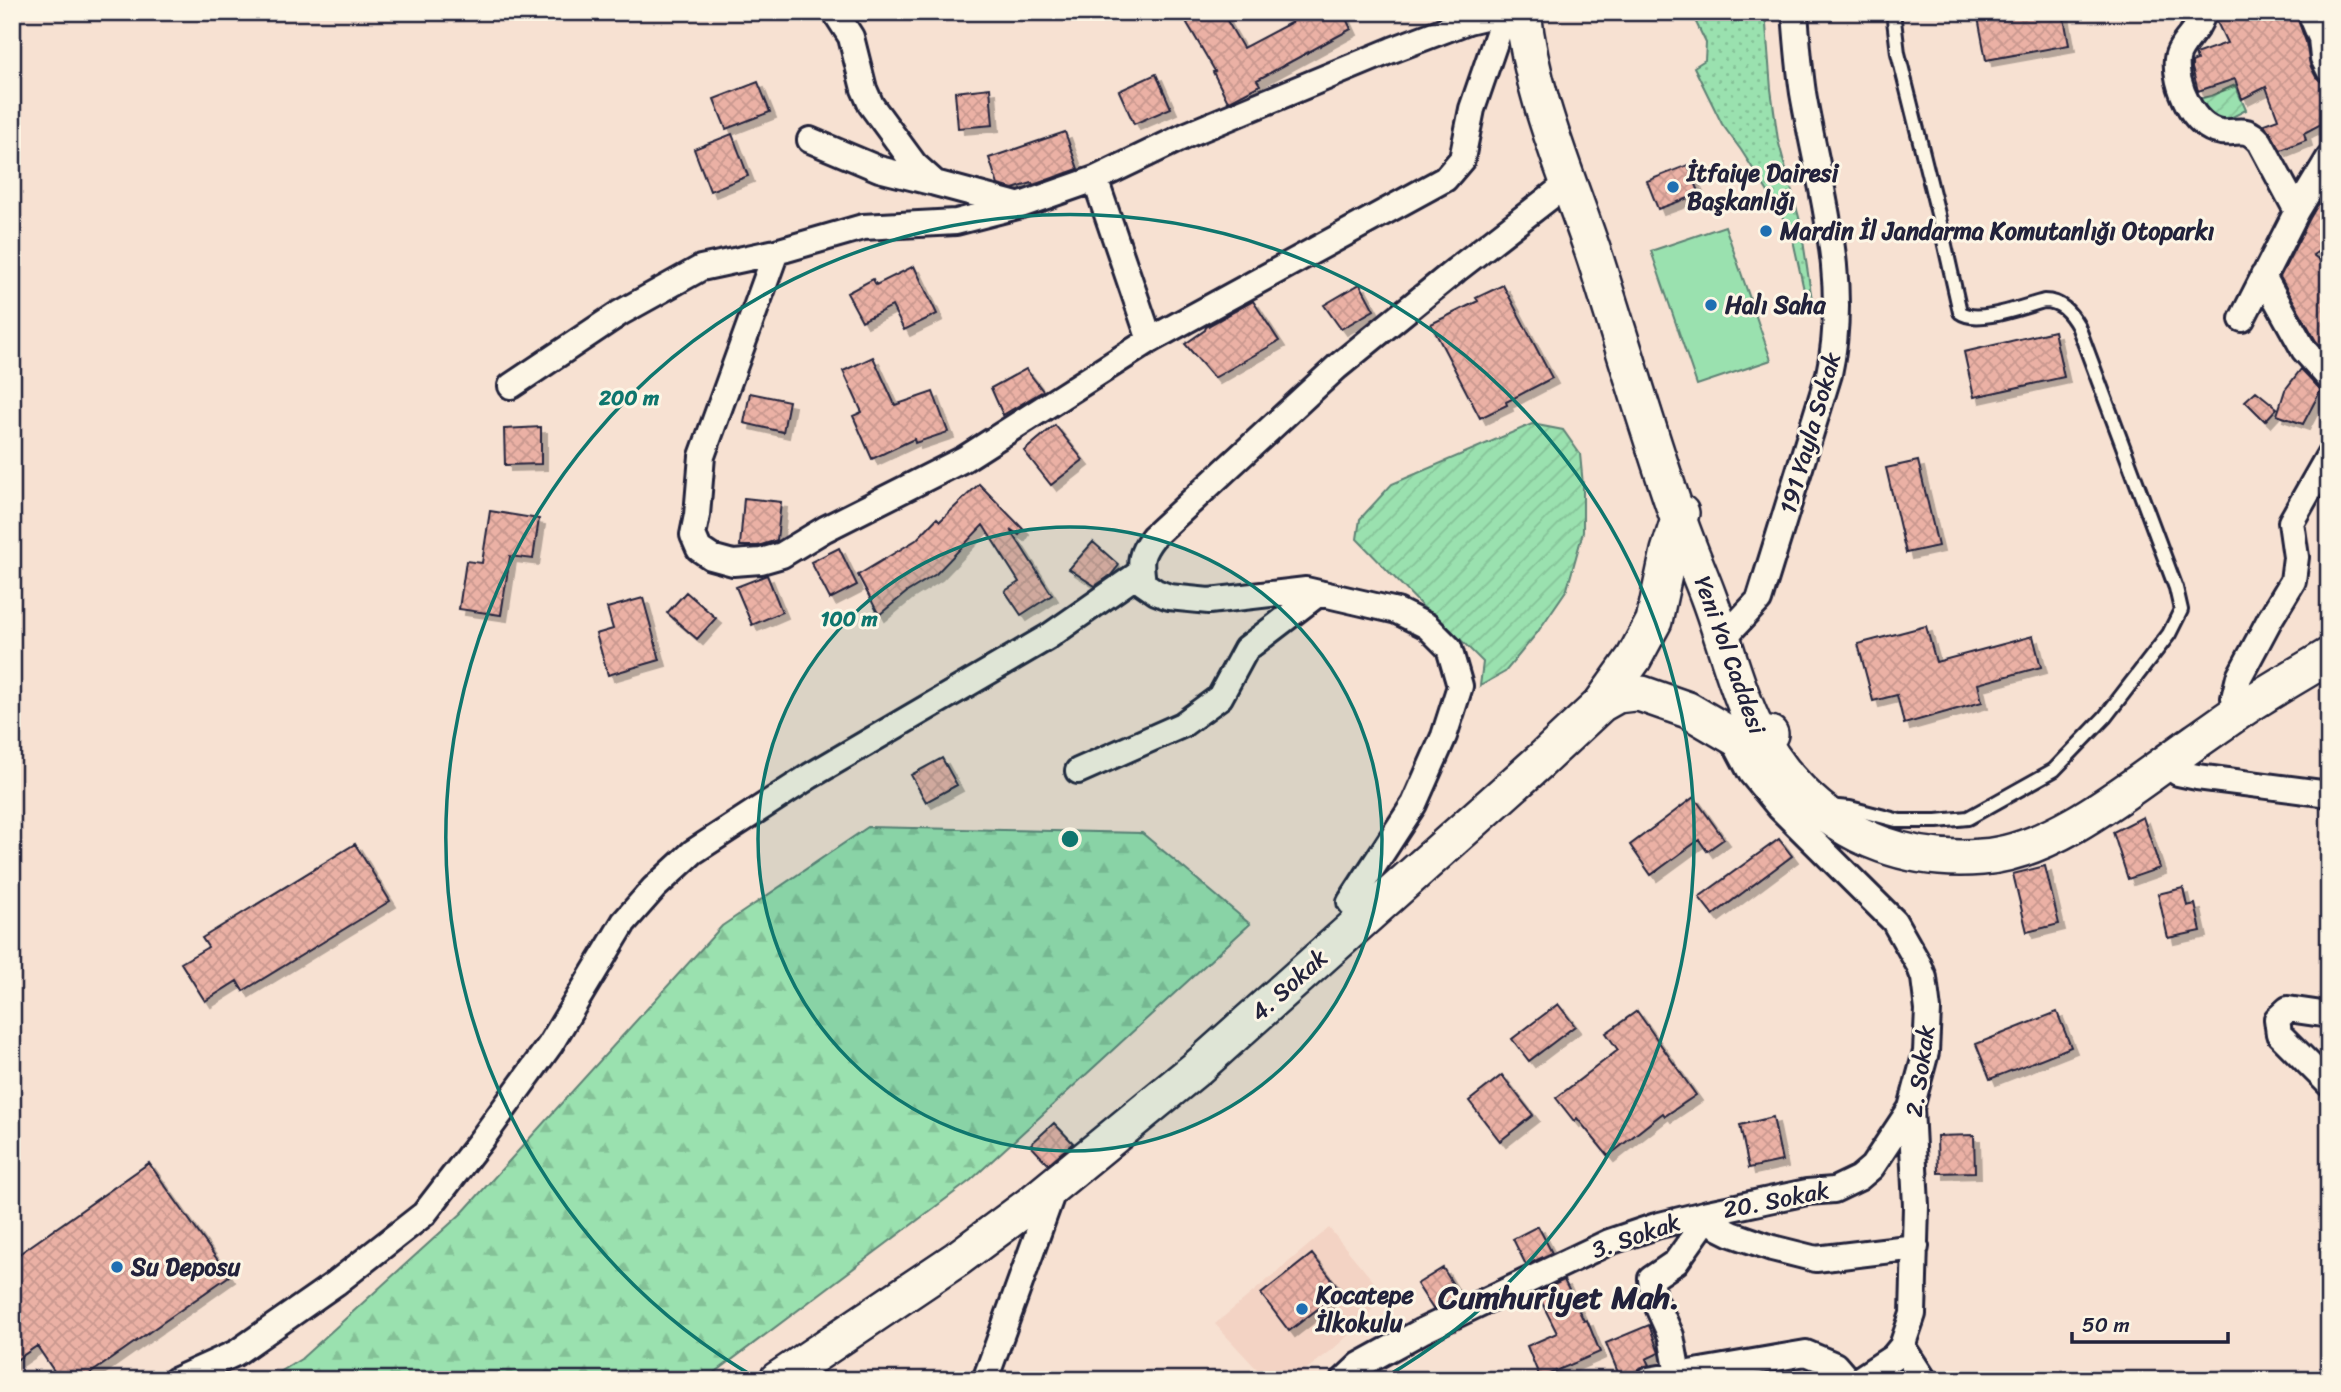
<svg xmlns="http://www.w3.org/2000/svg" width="2341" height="1392" viewBox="0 0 2341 1392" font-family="Sriracha,sans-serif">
<defs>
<pattern id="grass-dots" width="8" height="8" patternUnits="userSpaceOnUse" patternTransform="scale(1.75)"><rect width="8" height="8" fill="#9ae1af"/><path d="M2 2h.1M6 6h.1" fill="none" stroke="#84c197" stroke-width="1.8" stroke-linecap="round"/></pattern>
<pattern id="forest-firs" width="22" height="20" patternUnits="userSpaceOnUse" patternTransform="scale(1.75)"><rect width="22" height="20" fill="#9ae1af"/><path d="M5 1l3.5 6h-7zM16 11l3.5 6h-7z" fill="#84c197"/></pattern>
<pattern id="garden-furrows" width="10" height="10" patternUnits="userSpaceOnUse" patternTransform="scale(1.75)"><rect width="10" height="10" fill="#9ae1af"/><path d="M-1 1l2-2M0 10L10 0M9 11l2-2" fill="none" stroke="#84c197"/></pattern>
<pattern id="building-cross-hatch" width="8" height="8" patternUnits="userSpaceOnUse" patternTransform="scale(1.75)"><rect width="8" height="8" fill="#ebb1a5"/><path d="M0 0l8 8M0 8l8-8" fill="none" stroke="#c9988f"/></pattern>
<filter id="shadow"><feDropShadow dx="6" dy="6" stdDeviation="0" flood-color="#0004"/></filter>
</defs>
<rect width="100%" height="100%" fill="#f7e1d2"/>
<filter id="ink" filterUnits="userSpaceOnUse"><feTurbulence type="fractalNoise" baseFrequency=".0143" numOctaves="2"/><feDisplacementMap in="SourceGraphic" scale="14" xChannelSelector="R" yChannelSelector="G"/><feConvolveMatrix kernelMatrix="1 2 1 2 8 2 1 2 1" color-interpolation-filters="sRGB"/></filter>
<g filter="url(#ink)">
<path fill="#f3d3c4" d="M1329,1228l55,66 -23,30 -29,26 -40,30h-25l-52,-56z"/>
<path fill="url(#grass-dots)" stroke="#5e8275" stroke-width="2" d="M1691,12h74l6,77 7,51 22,81 12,79 -3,13 -16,-73 -13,-29 -39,-61 -19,-26 -28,-57 11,-7 1,-17z"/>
<path fill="url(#forest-firs)" stroke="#5e8275" stroke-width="2" d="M868,827l274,6 108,91 -279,256 -266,200h-438l34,-21 161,-146 260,-287z"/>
<path fill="url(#garden-furrows)" stroke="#5e8275" stroke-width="2" d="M2235,85l11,25c-30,15 -28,17 -48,-11l13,-3z
M1532,424l31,6 17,24 3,31v47l-16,57 -30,44 -32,39 -25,14 3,-24 -36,-36 -24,-19 -66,-68 3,-20 32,-35z"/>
<path fill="#9ae1af" stroke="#5e8275" stroke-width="2" d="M1725,226l46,134 -74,25 -46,-134z"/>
<path fill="url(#building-cross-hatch)" stroke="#22223b" stroke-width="2" filter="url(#shadow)" d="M1204,12h18l21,36 49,-26 -5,-10h56l8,17 -94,51 3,5 -32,17 -15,-30 2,-1 -28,-48z
M1977,12h86l6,33 -83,15z
M2217,12h78l11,30 4,23 6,12 13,9v34l-25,13 2,7 -25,10 -17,-26 14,-5 -12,-32 -24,12 -7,-20 -37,12 -6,-23v-6l5,-2 -2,-6 32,-11 -11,-23z
M1156,74l15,34 -37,16 -15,-33z
M758,82l12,30 -44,17 -12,-30z
M990,88l3,37 -35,3 -3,-36z
M1065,132l13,37 -45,16 -1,-2 -19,6 -15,-4 -9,-27z
M732,134l16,42 -38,15 -16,-42z
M1688,165l12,29 -42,15 -11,-28z
M2329,196v48l-16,11 16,12v88l-13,-14 -36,-64 30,-59 10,-17z
M914,266l23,48 -33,16 -12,-24 -30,15 -15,-28 26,-14 3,6z
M1360,284l14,26 -33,19 -17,-24z
M1503,285l49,93 -46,24 1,3 -27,13 -49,-94 47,-23 -2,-3z
M1253,301l26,40 -65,37 -29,-34 20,-14 1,-3z
M2054,331l10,46 -90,20 -10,-45z
M873,357l22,48 38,-13 15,40 -33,11 -1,-4 -42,20 -19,-43 9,-4 -19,-41z
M1026,369l17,22 -40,24 -12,-27z
M2301,369l20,21 -18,34 -26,-9 8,-25z
M2256,391l21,17 -12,13 -20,-20z
M750,393l39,8 -6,31 -39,-9z
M1055,425l28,35 -32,25 -27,-34z
M541,427v37l-36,1 -1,-36z
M1918,461l20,85 -32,7 -20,-85z
M979,484l44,45 -4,6 -9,-6 42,66 -31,20 -16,-24 14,-9 -36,-57 -47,49 -29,18 -28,23 -21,-40 58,-35 21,-22 3,3z
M744,498l37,4 -4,38 -19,6h-18z
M490,511l49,8 -6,40 -23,-3 -9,59 -42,-6 7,-48 16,2z
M1093,542l26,23 -8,10 -16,11 -26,-17z
M839,548l18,37 -27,14 -19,-37z
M767,575l15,37 -30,13 -16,-38z
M686,592l30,26 -19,21 -30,-26z
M643,598l17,62 -52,15 -12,-41 17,-5 -6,-21z
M1926,626l10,36 97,-26 8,31 -63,17 4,18 -78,22 -7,-29 -24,6 -15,-57z
M942,758l15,27 -31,17 -15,-27z
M1694,797l30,42 -17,12 -8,-11 -48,35 -21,-30z
M2143,817l17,51 -32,11 -15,-47z
M1779,839l13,17 -79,59 -14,-18z
M355,844l35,57 -147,90 -6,-10 -32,20 -24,-38 27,-16 -6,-9z
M2045,866l14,58 -32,8 -14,-58z
M2183,888l4,18 8,-2 6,27 -33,7 -10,-44z
M1558,1004l17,22 -46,35 -17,-22z
M1637,1011l59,84 -31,21 -2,-3 -55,43 -31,-38 -3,3 -18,-23 62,-48 -12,-17z
M2057,1012l14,35 -81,32 -14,-35z
M1502,1075l31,40 -33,26 -31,-40z
M1773,1117l9,44 -33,7 -9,-43z
M1054,1123l19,20 -25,21 -18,-19z
M1974,1135l1,37 -37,1 -1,-37z
M149,1163l80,113 -148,104h-21l-23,-34 -25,17v-104z
M1538,1226l14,27 -26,12 -13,-26z
M1312,1254l29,37 -52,40 -28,-37z
M1443,1268l17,28 -27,13 -16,-25z
M1564,1280l20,41 3,-1 13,32 -60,26 -13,-32 30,-13 -20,-40z
M1649,1325l10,28 -13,6 3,6 -10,3 -5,8 -13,4 -15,-37z"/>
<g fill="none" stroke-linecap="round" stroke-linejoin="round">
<defs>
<path id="lane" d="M1838,807l12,1 50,13h37l31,-3 86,-48 51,-53 64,-83 12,-24 -5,-22 -98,-262c-8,-14 -17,-25 -34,-25 -20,5 -67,24 -84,11l-22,-98 -40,-161 -5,-41"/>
<path id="street" d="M835,12l16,25 13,52 7,16 44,60 20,18 82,22
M2203,12c-3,19 -24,31 -26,47 -3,25 16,69 44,73 18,2 24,-7 39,10l37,69
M2310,12l11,26 2,20 6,12
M810,140l69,29 52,13
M1095,179l55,161
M776,252l-74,204 -5,59 -4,20 6,14 12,8 22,6 28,-2 21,-6 43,-26 139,-70 186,-119 295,-161 17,-20 10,-50 33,-96
M2263,276l41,74 25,28
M2242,319l55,-108 32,-53
M511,386l109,-73 81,-45 75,-16 87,-25 93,-5 62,-16 77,-27 94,-45 203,-84 76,-29 38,-9
M1730,631l29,-31 70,-226c21,-95 -10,-188 -26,-281 -4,-27 -6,-54 -8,-81
M2234,698l5,-21 31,-58 23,-38 3,-24 -5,-35 38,-67
M1733,739l18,34 28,34 115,114 25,44 5,13 4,32 -2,42 -15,56 5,98 -3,108 -11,32 -9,11 -35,23
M2166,763l12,10 19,4 132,17
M1078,771l104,-46 38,-28 26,-48 73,-56
M1363,919l-13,-17 64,-98 30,-68 16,-50 -11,-38 -22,-22 -30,-15 -91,-21 -97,11 -40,-4 -13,-5 -13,-9c-3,-22 -4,-28 10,-46l184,-170 119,-97 112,-87
M2329,1015l-41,-6 -11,10 2,15 50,50
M1708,1213l12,15 12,6 40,14 44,11 100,-12
M1902,1346l22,34
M1678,1374l-7,-38 -17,-38 -3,-19 25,-17 24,-34 8,-15
M176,1380l60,-27 100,-70 88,-69 58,-75 68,-94 74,-123 30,-34 39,-36 117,-76 238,-139 93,-65
M985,1380l70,-194
M1344,1380l16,-15 62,-34 187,-89 47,-16 52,-13 99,-21 27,-2 25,-12 13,-11 39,-59
M1648,1380l158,-27 29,12 13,15"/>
<path id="secondary" d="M1523,12c9,87 46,167 73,249 27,85 52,170 81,254 9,28 21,54 31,81 27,72 35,136 91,194 48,50 113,73 183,67 73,-5 154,-74 213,-115 22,-15 43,-31 66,-45 22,-14 45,-27 68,-41
M1601,704l16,-9 17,-2 8,1 46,16 58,34 15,-3 9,-7
M777,1380l180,-121 74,-55 166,-136 342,-306 62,-58 33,-46 20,-37 15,-70 12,-38"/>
</defs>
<use href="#lane" stroke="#22223b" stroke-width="18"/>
<use href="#street" stroke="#22223b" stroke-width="30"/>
<use href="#secondary" stroke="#22223b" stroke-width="40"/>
<use href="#lane" stroke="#fcf5e5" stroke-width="12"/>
<use href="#street" stroke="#fcf5e5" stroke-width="24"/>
<use href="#secondary" stroke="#fcf5e5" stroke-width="35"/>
</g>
</g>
<circle cx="1070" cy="839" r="312" fill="#0f766e" fill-opacity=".12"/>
<g fill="none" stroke="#0f766e" stroke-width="3.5">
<circle cx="1070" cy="839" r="312"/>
<path d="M758 1379A624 624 0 1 1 1382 1379"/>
</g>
<g fill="#1f6fb2" stroke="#fcf5e5" stroke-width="2.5">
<circle cx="1673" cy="187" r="7"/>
<circle cx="1766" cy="231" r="7"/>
<circle cx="1711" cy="305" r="7"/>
<circle cx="117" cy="1267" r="7"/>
<circle cx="1302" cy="1309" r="7"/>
</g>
<g text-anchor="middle" stroke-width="6" stroke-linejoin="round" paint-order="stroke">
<g font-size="24" font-weight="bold" fill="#22223b" stroke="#fcf5e5" text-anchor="start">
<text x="1687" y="181">İtfaiye Dairesi<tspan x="1687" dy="28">Başkanlığı</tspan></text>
<text x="1780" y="239">Mardin İl Jandarma Komutanlığı Otoparkı</text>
<text x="1725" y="313">Halı Saha</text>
<text x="131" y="1275">Su Deposu</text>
<text x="1316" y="1303">Kocatepe<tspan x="1316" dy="28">İlkokulu</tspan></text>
</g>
<g font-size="24" fill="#22223b" stroke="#fcf5e5">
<text transform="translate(1810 433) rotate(-74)" y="8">191 Yayla Sokak</text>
<text transform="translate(1730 655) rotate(70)" y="8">Yeni Yol Caddesi</text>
<text transform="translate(1289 985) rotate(-42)" y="8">4. Sokak</text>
<text transform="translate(1920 1071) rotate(-82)" y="8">2. Sokak</text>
<text transform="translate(1776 1200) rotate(-11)" y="8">20. Sokak</text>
<text transform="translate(1636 1236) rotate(-19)" y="8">3. Sokak</text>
</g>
<g font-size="32" font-weight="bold" fill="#22223b" stroke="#fcf5e5">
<text x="1559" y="1308">Cumhuriyet Mah.</text>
</g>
</g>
<circle cx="1070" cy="839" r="10" fill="#0f766e" stroke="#fcf5e5" stroke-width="3.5"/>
<g font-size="21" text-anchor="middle" font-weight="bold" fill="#0f766e" stroke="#fcf5e5" stroke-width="6" stroke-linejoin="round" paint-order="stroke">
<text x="629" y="405">200 m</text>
<text x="849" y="626">100 m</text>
</g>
<rect width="2341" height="1392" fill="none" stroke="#fcf5e5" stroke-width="42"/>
<rect x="21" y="21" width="2299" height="1350" fill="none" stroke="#22223b" stroke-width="2.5" filter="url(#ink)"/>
<path d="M2072 1332v10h156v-10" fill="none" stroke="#22223b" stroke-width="3.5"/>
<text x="2082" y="1332" font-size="21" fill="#22223b" stroke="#fcf5e5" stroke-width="5" paint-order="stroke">50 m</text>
</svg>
